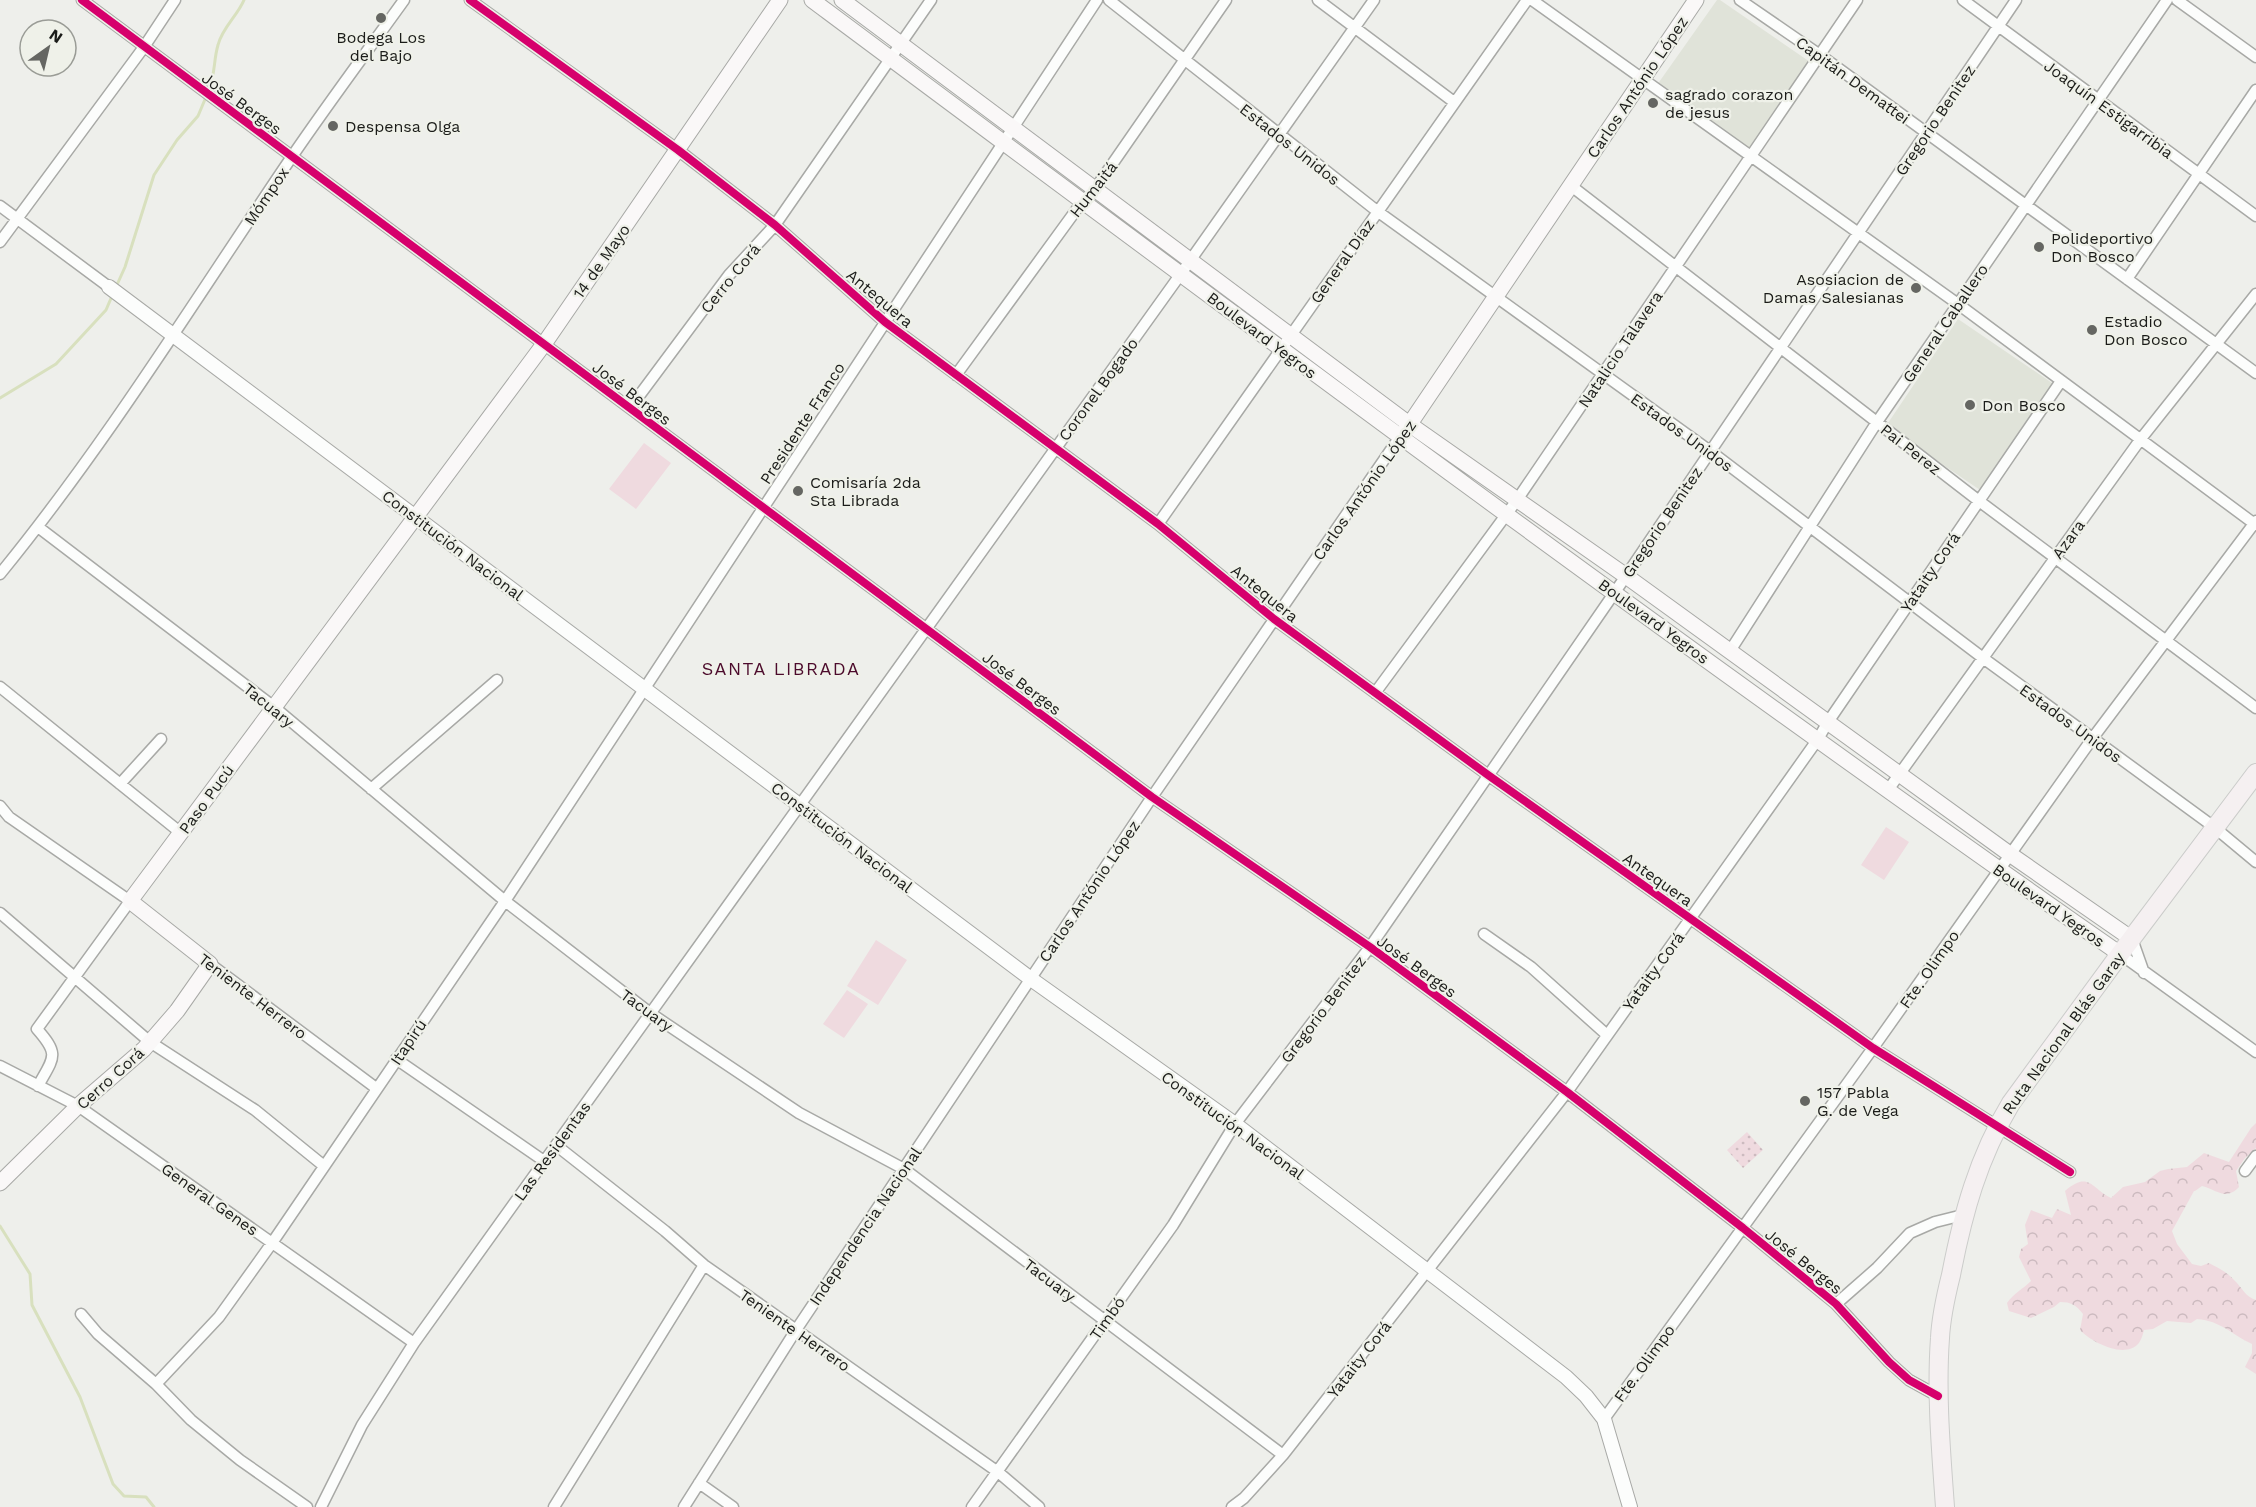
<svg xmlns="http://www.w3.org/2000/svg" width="2256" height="1507" viewBox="0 0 2256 1507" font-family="'Work Sans',sans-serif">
<defs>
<pattern id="grass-dots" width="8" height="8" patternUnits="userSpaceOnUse" patternTransform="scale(1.5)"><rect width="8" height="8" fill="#efdadf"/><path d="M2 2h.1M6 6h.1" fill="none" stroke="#ccbabf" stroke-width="1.8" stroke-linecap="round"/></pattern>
<pattern id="forest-crowns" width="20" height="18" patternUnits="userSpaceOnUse" patternTransform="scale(1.5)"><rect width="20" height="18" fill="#efdadf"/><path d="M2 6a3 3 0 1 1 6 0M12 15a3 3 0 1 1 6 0" fill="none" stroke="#ccbabf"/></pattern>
</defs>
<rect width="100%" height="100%" fill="#eeefeb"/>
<path fill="#e0e3d9" d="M1717,0h3l93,64 -61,89 -95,-68z
M1958,319l97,66 -72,107 -97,-66z"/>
<path fill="url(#grass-dots)" d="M1747,1132l16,18 -20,18 -16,-18z"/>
<path fill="url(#forest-crowns)" d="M2256,1123v25l-11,10 -9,13 3,16c-13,14 -22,3 -37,-1l-7,5h-1l-22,40 5,13 15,20 9,2 8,-3c9,5 18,9 25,17 8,7 11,17 22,20v74l-11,-7 7,-14v-9c-21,-10 -31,-23 -55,-25l-6,4 -24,-2 -14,8 -9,1c-1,4 -3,11 -6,14 -14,15 -47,-2 -58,-14l3,-16c-7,-9 -12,-12 -23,-12l-6,5 -23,11 -22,-7 -2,-8c7,-10 16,-14 24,-22l-12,-24 2,-8 7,-5 -3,-19 6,-15 21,8 5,-9 14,6 -6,-24c24,-21 27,-2 46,7l12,-11 22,-5 15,-11 8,-2 19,-2 17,-14 25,9 22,-34z"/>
<path fill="#efdadf" d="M644,443l27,20 -35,46 -27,-20z
M1886,827l23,15 -25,38 -23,-15z
M876,940l31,20 -29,45 -31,-19z
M847,990l21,14 -24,34 -21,-14z"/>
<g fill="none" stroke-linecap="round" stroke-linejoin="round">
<path stroke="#d8e0be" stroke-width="3" d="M208,91c8,-18 5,-29 10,-46 4,-17 20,-30 26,-45
M116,287l9,-20 29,-92 23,-35 21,-24 8,-19
M0,398l56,-34 50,-54 6,-14
M0,1226l30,48 2,31 48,92 33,87 11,12 22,1 8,10"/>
<defs>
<path id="minor" d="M82,0l1070,797 218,150 197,145 176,136 93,76 53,58 20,18 29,16
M470,0l208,150 97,75 110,97 273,202 116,95 214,156 385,273 197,124
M1109,0l268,211 333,240 273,207 231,169 42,35
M1318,0l136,102
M1532,0l426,304 298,221
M1740,0l80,55 436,318
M1963,0l293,216
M2177,0l79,57
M1570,185l409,316 277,207
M0,206l109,81
M0,242l144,-195 31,-47
M2127,279l129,-189
M956,375l126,-173 13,-13 131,-189
M630,408l99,-133 46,-50 156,-225
M1158,524l369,-524
M38,527l236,180 231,194 145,112 149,100 105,56 379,286
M0,574c107,-131 196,-276 291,-416 36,-53 75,-105 113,-158
M1730,651l147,-229 290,-422
M0,687l181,146
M1375,693l142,-193 340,-500
M120,784l41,-45
M371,789l126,-109
M1888,790l252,-350 116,-146
M0,806l9,11 121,84 -93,128c23,26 17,28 1,57
M0,913l150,129 105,68 69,56
M1484,934l47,33 76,68
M2132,939l12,34
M2120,954l136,98
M210,964l166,124
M396,1059l148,102
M0,1066l78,40 336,237
M557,1146l108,85 39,34 294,207 41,35
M2245,1171l11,-15
M1836,1304l41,-36 33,-35 25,-11 28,-7
M81,1314l17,20 58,50 35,36 49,40 67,47
M156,1384l63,-67 53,-74 233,-342 592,-901
M1604,1419l269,-371 219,-309 164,-218
M699,1483l34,24
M321,1507l41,-82 52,-82 766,-1068 194,-275
M554,1507l150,-242
M684,1507l112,-177 356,-533 247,-359
M972,1507l201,-282 62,-101 135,-177 256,-371 390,-576
M1232,1507l12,-9 39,-43 284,-363 251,-353 10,-17 233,-341"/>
<path id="tertiary" d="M109,287l922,692 204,145 331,253 20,19 18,23 26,88"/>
<path id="secondary" d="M812,0c432,322 865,645 1308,954
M842,0l567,424 217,152 385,279 121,84
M1405,431l291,-431
M0,1183l78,-77 66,-57 33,-38 33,-47 -80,-63 414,-557 236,-344"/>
<path id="trunk" d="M1945,1507c-4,-56 -9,-113 -5,-169 1,-21 6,-43 11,-63 12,-62 27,-117 60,-172l109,-149 136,-181"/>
</defs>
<use href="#minor" stroke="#a8a9a6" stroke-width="13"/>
<use href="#tertiary" stroke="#a8a9a6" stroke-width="16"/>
<use href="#secondary" stroke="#a8a9a6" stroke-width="17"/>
<use href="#trunk" stroke="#cbccca" stroke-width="20"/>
<use href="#minor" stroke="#fcfdfc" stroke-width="10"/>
<use href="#tertiary" stroke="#fcfdfc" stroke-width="14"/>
<use href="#secondary" stroke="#faf8f8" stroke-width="15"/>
<use href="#trunk" stroke="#f5f0f1" stroke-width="18"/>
<defs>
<path id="cycleway" d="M82,0l1070,797 218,150 197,145 176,136 93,76 53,58 20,18 29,16
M470,0l208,150 97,75 110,97 273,202 116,95 214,156 385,273 197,124"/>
</defs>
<use href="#cycleway" stroke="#eff1e9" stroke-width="11"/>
<use href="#cycleway" stroke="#d6006c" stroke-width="8"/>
</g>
<g fill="#656662" stroke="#eff1e9" stroke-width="2">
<circle cx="381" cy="18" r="6"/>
<circle cx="1653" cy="103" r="6"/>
<circle cx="333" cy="126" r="6"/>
<circle cx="2039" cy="247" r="6"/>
<circle cx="1916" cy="288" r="6"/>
<circle cx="2092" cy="330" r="6"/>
<circle cx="1970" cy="405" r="6"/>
<circle cx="798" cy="491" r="6"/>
<circle cx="1805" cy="1101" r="6"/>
</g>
<g text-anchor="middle" stroke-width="4.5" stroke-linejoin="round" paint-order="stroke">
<g font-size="16" fill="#1b1c19" stroke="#eff1e9" text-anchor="start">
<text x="381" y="43" text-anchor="middle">Bodega Los<tspan x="381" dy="18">del Bajo</tspan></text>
<text x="1665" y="100">sagrado corazon<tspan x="1665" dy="18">de jesus</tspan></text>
<text x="345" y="132">Despensa Olga</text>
<text x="2051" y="244">Polideportivo<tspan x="2051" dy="18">Don Bosco</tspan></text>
<text x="1904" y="285" text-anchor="end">Asosiacion de<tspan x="1904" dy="18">Damas Salesianas</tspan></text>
<text x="2104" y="327">Estadio<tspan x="2104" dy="18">Don Bosco</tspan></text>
<text x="1982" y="411">Don Bosco</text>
<text x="810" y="488">Comisaría 2da<tspan x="810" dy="18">Sta Librada</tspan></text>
<text x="1817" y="1098">157 Pabla<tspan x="1817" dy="18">G. de Vega</tspan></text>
</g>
<g font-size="16" fill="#1b1c19" stroke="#eff1e9">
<text transform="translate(1853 80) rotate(36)" y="6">Capitán Demattei</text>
<text transform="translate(1637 87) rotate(-56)" y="6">Carlos António López</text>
<text transform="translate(242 103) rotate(36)" y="6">José Berges</text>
<text transform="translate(2109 109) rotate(36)" y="6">Joaquín Estigarribia</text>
<text transform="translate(1935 120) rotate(-56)" y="6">Gregorio Benitez</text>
<text transform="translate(1290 144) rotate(38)" y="6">Estados Unidos</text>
<text transform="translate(1093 189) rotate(-52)" y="6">Humaitá</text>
<text transform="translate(266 196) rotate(-56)" y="6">Mómpox</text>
<text transform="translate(601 261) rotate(-55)" y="6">14 de Mayo</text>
<text transform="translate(1342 261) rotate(-55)" y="6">General Díaz</text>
<text transform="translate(730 278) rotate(-51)" y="6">Cerro Corá</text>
<text transform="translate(880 298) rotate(40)" y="6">Antequera</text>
<text transform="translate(1945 323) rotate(-56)" y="6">General Caballero</text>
<text transform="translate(1262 335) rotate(37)" y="6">Boulevard Yegros</text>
<text transform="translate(1620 349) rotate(-56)" y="6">Natalicio Talavera</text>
<text transform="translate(1098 389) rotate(-54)" y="6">Coronel Bogado</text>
<text transform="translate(632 393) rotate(37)" y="6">José Berges</text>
<text transform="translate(802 423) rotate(-57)" y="6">Presidente Franco</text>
<text transform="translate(1682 432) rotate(36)" y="6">Estados Unidos</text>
<text transform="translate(1911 449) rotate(38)" y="6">Pai Perez</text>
<text transform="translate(1364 490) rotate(-55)" y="6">Carlos António López</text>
<text transform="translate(1662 522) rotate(-56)" y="6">Gregorio Benitez</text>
<text transform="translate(2068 539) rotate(-54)" y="6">Azara</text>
<text transform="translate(453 545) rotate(37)" y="6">Constitución Nacional</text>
<text transform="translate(1930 572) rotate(-56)" y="6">Yataity Corá</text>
<text transform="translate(1265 593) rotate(39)" y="6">Antequera</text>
<text transform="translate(1654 621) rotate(36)" y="6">Boulevard Yegros</text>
<text transform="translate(1022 683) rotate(37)" y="6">José Berges</text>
<text transform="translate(269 705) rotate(39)" y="6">Tacuary</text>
<text transform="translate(2071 723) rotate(36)" y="6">Estados Unidos</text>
<text transform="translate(206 799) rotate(-54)" y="6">Paso Pucú</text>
<text transform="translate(842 837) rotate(37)" y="6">Constitución Nacional</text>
<text transform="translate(1658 879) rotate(35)" y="6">Antequera</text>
<text transform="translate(1089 891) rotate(-56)" y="6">Carlos António López</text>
<text transform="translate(2049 905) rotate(35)" y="6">Boulevard Yegros</text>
<text transform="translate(1417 966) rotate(36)" y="6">José Berges</text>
<text transform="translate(1929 969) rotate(-55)" y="6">Fte. Olimpo</text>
<text transform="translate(1653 971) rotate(-54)" y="6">Yataity Corá</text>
<text transform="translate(253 996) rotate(37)" y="6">Teniente Herrero</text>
<text transform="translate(1323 1009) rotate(-53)" y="6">Gregorio Benitez</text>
<text transform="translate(647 1010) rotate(36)" y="6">Tacuary</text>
<text transform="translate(2063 1033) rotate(-54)" y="6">Ruta Nacional Blás Garay</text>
<text transform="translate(408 1042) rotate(-56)" y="6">Itapirú</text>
<text transform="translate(110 1078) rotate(-42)" y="6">Cerro Corá</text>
<text transform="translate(1233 1125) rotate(36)" y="6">Constitución Nacional</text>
<text transform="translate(552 1151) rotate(-54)" y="6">Las Residentas</text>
<text transform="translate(210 1199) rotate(35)" y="6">General Genes</text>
<text transform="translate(865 1226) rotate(-56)" y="6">Independencia Nacional</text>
<text transform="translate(1804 1261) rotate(39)" y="6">José Berges</text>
<text transform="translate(1050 1280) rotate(37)" y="6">Tacuary</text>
<text transform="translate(1107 1318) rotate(-55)" y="6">Timbó</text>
<text transform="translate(795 1330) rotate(35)" y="6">Teniente Herrero</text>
<text transform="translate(1359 1359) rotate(-52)" y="6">Yataity Corá</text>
<text transform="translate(1644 1363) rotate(-54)" y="6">Fte. Olimpo</text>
</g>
<g font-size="18" letter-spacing="1.5" fill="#4c0b2c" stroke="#eff1e9">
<text x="781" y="675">SANTA LIBRADA</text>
</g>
</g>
<g transform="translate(48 48) rotate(34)"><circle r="28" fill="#eff1e9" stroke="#9a9c96" stroke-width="1.5"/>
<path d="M0-4.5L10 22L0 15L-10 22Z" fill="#656662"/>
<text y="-9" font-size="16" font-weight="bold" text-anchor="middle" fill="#1b1c19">N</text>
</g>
</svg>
